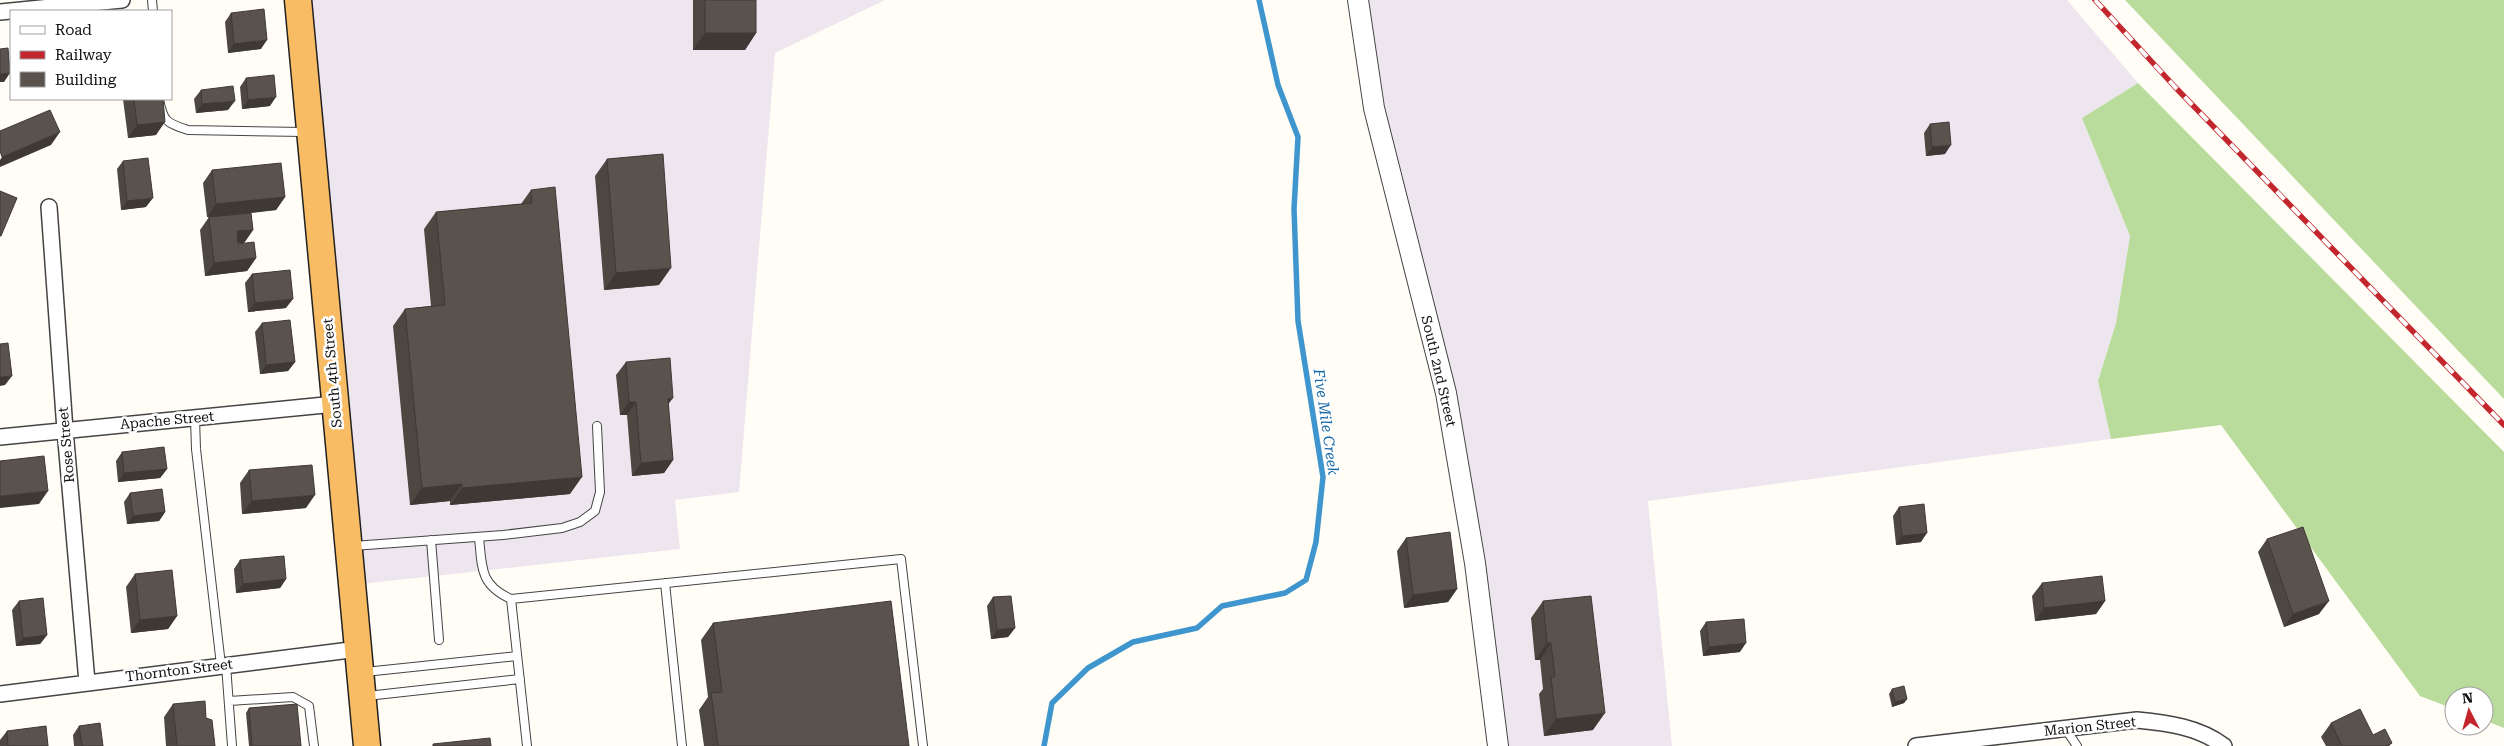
<svg xmlns="http://www.w3.org/2000/svg" width="2504" height="746" viewBox="0 0 2504 746" font-family="'Roboto Serif',serif">
<rect width="100%" height="100%" fill="#fffdf5"/>
<path fill="#eee6ef" d="M298,0h587l-110,53 -36,439 -64,8 5,49 -328,36z
M1358,0h709l71,83 -56,35 48,118 -14,87 -18,58 13,58 -463,62 24,245h-174l-23,-183z"/>
<path fill="#b9dc9c" d="M2125,0h379v399z
M2138,83l366,369v276l-20,-8v-24h-30v13l-34,-13 -199,-271 -110,14 -13,-58 18,-58 14,-87 -48,-118z"/>
<g fill="none" stroke-linecap="round" stroke-linejoin="round">
<path stroke="#3f96cf" stroke-width="5.5" d="M1044,746l8,-43 36,-35 45,-26 64,-14 25,-22 63,-13 21,-13 10,-38 7,-65 -25,-156 -4,-112 4,-72 -20,-52 -19,-85"/>
<defs>
<path id="service" d="M152,0l1,11
M159,99c4,22 7,24 29,31l117,2
M195,418l1,31 25,216
M479,537c3,31 1,48 32,62
M431,540l8,100
M353,546l150,-11 59,-7 18,-6 15,-11 5,-19 -3,-66
M665,583l17,163
M226,665l6,81
M365,672l152,-16
M367,696l153,-17
M229,701l64,-4 16,9 5,40
M2065,728l12,18
M527,746l-16,-147 390,-40 22,187"/>
<path id="minor" d="M0,12l122,-12
M49,207l16,223 22,252
M0,437l335,-33
M0,694l358,-45
M1916,746l221,-26c31,3 62,7 87,26"/>
<path id="tertiary" d="M1358,0l16,108 72,285 29,170 23,183"/>
<path id="trunk" d="M298,0l69,746"/>
</defs>
<use href="#service" stroke="#444" stroke-width="10"/>
<use href="#minor" stroke="#444" stroke-width="18"/>
<use href="#tertiary" stroke="#444" stroke-width="22"/>
<use href="#trunk" stroke="#222" stroke-width="29"/>
<use href="#service" stroke="#fff" stroke-width="8"/>
<use href="#minor" stroke="#fff" stroke-width="15"/>
<use href="#tertiary" stroke="#fff" stroke-width="20"/>
<use href="#trunk" stroke="#f7bc64" stroke-width="26"/>
<defs>
<path id="rail" d="M2095,0l80,87 329,338"/>
</defs>
<use href="#rail" stroke="#c4262e" stroke-width="5.5"/>
<use href="#rail" stroke="#fff" stroke-width="4" stroke-dasharray="11" stroke-linecap="butt"/>
</g>
<path fill="#4d4742" d="M693,0h63v33l-11,17h-52z
M231,13l30,36 -33,4 -3,-31z
M11,54v14l-1,-12z
M246,78l24,28 -28,3 -2,-22z
M201,90l27,20 -32,3 -2,-14z
M123,99h40l-7,36 -28,3z
M1930,124l15,30 -19,2 -2,-23z
M607,159l52,126 -55,5 -9,-114z
M123,161l23,46 -25,3 -4,-41z
M212,170l73,27 -9,13 -25,3 2,17 -9,13h-6l18,15 -9,13 -42,5 -5,-46 9,-13h-2l-4,-34z
M531,190l39,304 -120,11v-4l-40,4 -17,-179 12,-17 26,-3 -7,-77 12,-17 85,-8z
M252,274l34,34 -38,4 -3,-29z
M262,323l33,39 -7,9 -28,3 -5,-42z
M626,362l42,42 5,56 -9,13 -32,3 -5,-61h-7l-4,-40z
M122,452l45,17 -7,9 -42,4 -2,-21z
M249,470l57,38 -64,6 -2,-31z
M130,493l35,19 -6,9 -32,3 -3,-22z
M1899,507l22,35 -25,3 -3,-29z
M1406,538l51,51 -9,13 -44,6 -7,-57z
M2267,539l52,75 -35,13 -26,-75z
M240,560l46,19 -6,9 -44,5 -2,-24z
M135,574l42,42 -9,13 -37,4 -5,-46z
M2042,583l63,18 -9,13 -61,7 -3,-25z
M993,597l22,31 -7,9 -17,2 -4,-33z
M19,601l28,34 -7,9 -24,2 -4,-36z
M1543,601l50,129 -49,6 -5,-42 4,-5 -3,-29h-5l-4,-42z
M1706,622l34,30 -37,4 -3,-25z
M713,623l196,123h-205l-5,-36 9,-13 -7,-57z
M1892,689l15,10 -3,4 -12,4 -3,-13z
M173,704l33,14 9,28h-49l-2,-29z
M249,708l52,38h-52l-3,-33z
M2331,723l42,12 19,8 -3,3h-63l-5,-9z
M79,726l24,20h-29l-1,-11z
M7,731l41,15h-48v-6z"/>
<path fill="#3f3936" d="M705,33h51l-11,17h-52z
M267,40l-6,9 -33,4 6,-9z
M10,73l-6,9h-4v-8z
M276,97l-6,9 -28,3 6,-9z
M235,101l-7,9 -32,3 6,-9z
M165,122l-9,13 -28,3 9,-13z
M60,132l-9,13 -51,22v-7l2,-3z
M1951,145l-6,9 -19,2 6,-9z
M285,197l-9,13 -69,7 9,-13z
M153,198l-7,9 -25,3 6,-9z
M253,230l-9,13 -16,1 9,-13z
M256,258l-9,13 -42,5 9,-13z
M671,268l-12,17 -55,5 12,-17z
M293,299l-7,9 -38,4 7,-9z
M295,362l-7,9 -28,3 6,-9z
M12,376l-7,9 -5,1v-9z
M673,398l-10,13 5,-12z
M629,402h7l-9,13h-7z
M673,460l-9,13 -32,3 9,-13z
M167,469l-7,9 -42,4 6,-9z
M582,477l-12,17 -120,11 12,-17z
M462,484l-12,17 -40,4 12,-17z
M48,491l-9,13 -39,4v-12z
M315,495l-9,13 -64,6 10,-13z
M165,512l-6,9 -32,3 6,-8z
M1927,533l-6,9 -25,3 6,-9z
M286,579l-6,9 -44,5 7,-9z
M1457,589l-9,13 -44,6 9,-13z
M2105,601l-9,13 -61,7 9,-13z
M2329,601l-10,13 -35,13 9,-13z
M177,616l-9,13 -37,4 9,-13z
M1015,628l-7,9 -17,2 6,-9z
M47,635l-7,9 -24,2 7,-8z
M1547,643h4l-11,17h-5z
M1746,643l-6,9 -37,4 6,-9z
M1907,699l-3,4 -12,4 3,-5z
M1605,713l-12,17 -49,6 12,-17z"/>
<path fill="#5a524d" stroke="#3f3936" d="M705,0h51v33h-51z
M264,9l3,31 -33,4 -3,-31z
M8,48l2,25 -10,1v-25z
M274,75l2,22 -28,3 -2,-22z
M233,86l2,15 -33,3 -1,-14z
M134,99h29l2,23 -28,3z
M50,110l10,22 -58,25 -2,-6v-20z
M1949,122l2,23 -19,2 -2,-23z
M663,154l8,114 -55,5 -9,-114z
M148,158l5,40 -26,3 -4,-40z
M281,163l4,34 -69,7 -4,-34z
M555,187l27,290 -120,11v-4l-40,4 -17,-179 40,-4 -9,-93 96,-9 -1,-13z
M0,191l17,7 -16,38h-1z
M251,213l2,17 -16,1 1,13 16,-2 2,16 -42,5 -5,-46z
M290,270l3,29 -38,4 -3,-29z
M290,320l5,42 -29,3 -4,-42z
M8,343l4,33 -12,1v-33z
M670,358l3,40 -5,1 5,61 -32,3 -5,-61h-7l-3,-40z
M164,447l3,22 -43,4 -2,-21z
M44,456l4,35 -48,5v-35z
M312,465l3,30 -63,6 -3,-31z
M162,489l3,23 -32,4 -3,-23z
M1924,504l3,29 -25,3 -3,-29z
M2303,527l26,74 -36,13 -26,-75z
M1450,532l7,57 -44,6 -7,-57z
M284,556l2,23 -43,5 -3,-24z
M172,570l5,46 -37,4 -5,-46z
M2102,576l3,25 -61,7 -2,-25z
M1011,596l4,32 -18,2 -4,-33z
M1591,596l14,117 -49,6 -5,-42h4l-4,-34h-4l-4,-42z
M43,598l4,37 -24,3 -4,-37z
M891,601l18,145h-191l-7,-53 11,-1 -9,-69z
M1744,619l2,24 -37,4 -3,-25z
M1904,686l3,13 -12,3 -3,-13z
M205,701l1,17 6,2 3,26h-38l-4,-42z
M297,704l4,42h-49l-3,-38z
M2360,709l13,26 12,-6 7,14 -6,3h-44l-11,-23z
M100,723l3,23h-21l-3,-20z
M46,726l2,20h-40l-1,-15z
M490,738l1,8h-58v-2z"/>
<g text-anchor="middle" stroke-width="5" stroke-linejoin="round" paint-order="stroke">
<g font-size="14" fill="#111" stroke="#fff">
<text transform="translate(1439 371) rotate(77)" y="5">South 2nd Street</text>
<text transform="translate(332 373) rotate(-95)" y="5">South 4th Street</text>
<text transform="translate(167 420) rotate(-5)" y="5">Apache Street</text>
<text transform="translate(66 445) rotate(-95)" y="5">Rose Street</text>
<text transform="translate(179 670) rotate(-7)" y="5">Thornton Street</text>
<text transform="translate(2090 726) rotate(-6)" y="5">Marion Street</text>
</g>
<g font-size="15" font-style="italic" fill="#1768a6" stroke="#fff">
<text transform="translate(1326 422) rotate(82)" y="5">Five Mile Creek</text>
</g>
</g>
<rect x="10" y="10" width="162" height="90" fill="#ffffff" stroke="#a0a0a0"/>
<rect x="20" y="26" width="25" height="8" fill="#ffffff" stroke="#a0a0a0"/>
<text x="55" y="35" font-size="15" fill="#111111">Road</text>
<rect x="20" y="51" width="25" height="8" fill="#c4262e" stroke="#a0a0a0"/>
<text x="55" y="60" font-size="15" fill="#111111">Railway</text>
<rect x="20" y="72" width="25" height="15" fill="#5a524d" stroke="#a0a0a0"/>
<text x="55" y="85" font-size="15" fill="#111111">Building</text>
<g transform="translate(2469 711) rotate(354)"><circle r="24" fill="#ffffff" stroke="#a0a0a0"/>
<path d="M0-4L9 19L0 12L-9 19Z" fill="#c4262e"/>
<text y="-8" font-size="14" font-weight="bold" text-anchor="middle" fill="#111111">N</text>
</g>
</svg>
